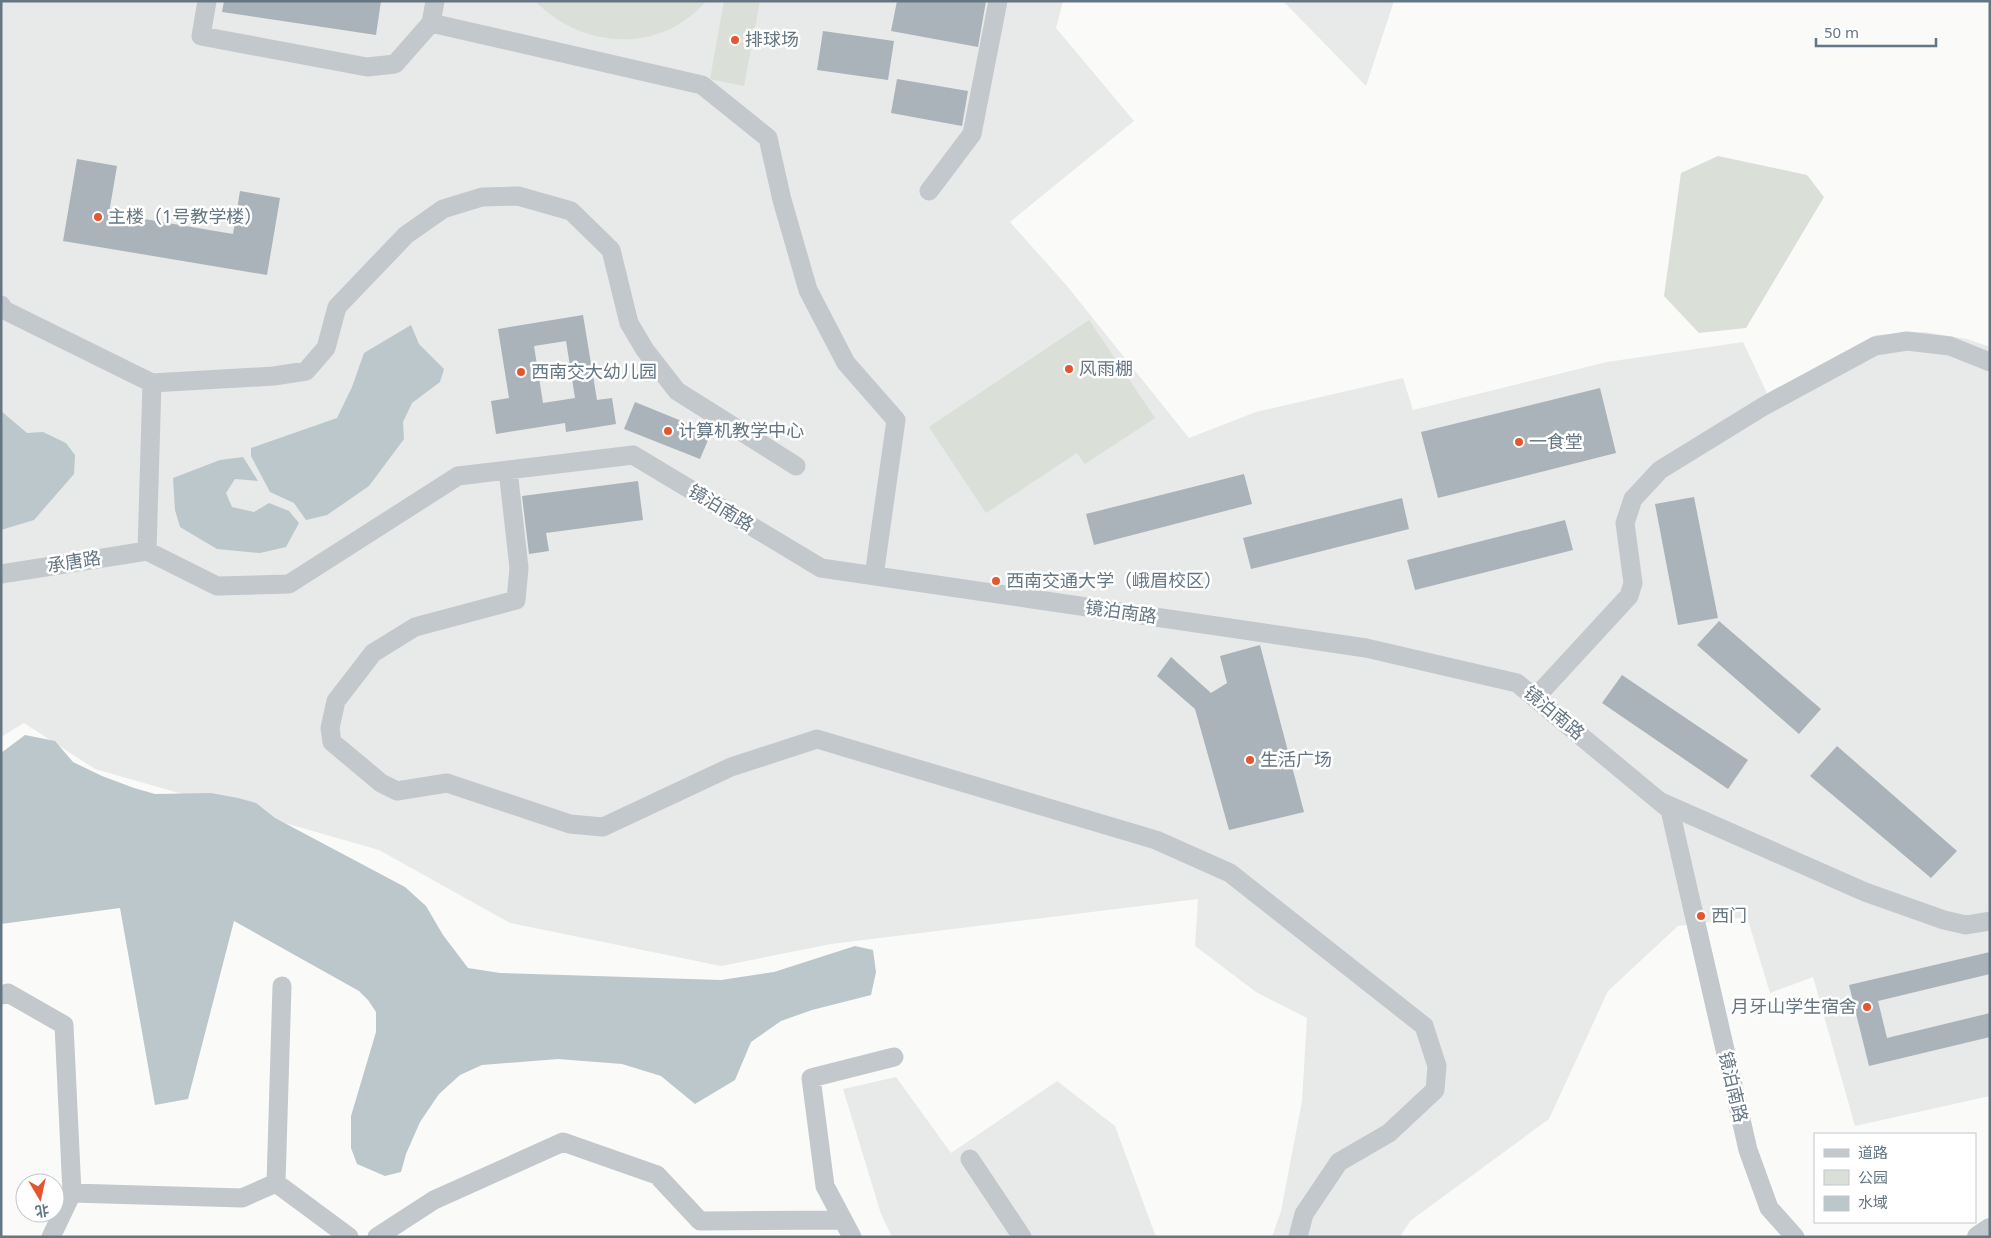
<svg xmlns="http://www.w3.org/2000/svg" width="1991" height="1238" viewBox="0 0 1991 1238" font-family="'Noto Sans','Noto Sans SC',sans-serif">
<rect width="100%" height="100%" fill="#fafaf8"/>
<path fill="#e8e9e9" d="M1,1h1062l-7,27 78,93 -124,101 57,64 122,152 67,-26 147,-34 10,32 194,-48 136,-20 24,51 109,-58 49,-3 42,7 23,8v749l-135,30 -42,-149 -43,16 -23,-76 -69,9 -70,65 -59,128 -139,102 -10,16h-128l9,-26 21,-110 5,-83 -51,-26 -61,-46 3,-47 -367,45 -110,22 -211,-43 -131,-73 -284,-81 -71,-46 -23,14z
M1283,1h111l-28,85z
M896,1077l55,76 106,-72 58,45 41,111h-264l-11,-23 -38,-125z"/>
<path fill="#dadfd7" d="M535,1h171c-46,54 -124,48 -171,0z
M724,1h36l-16,85 -34,-7z
M1718,156l89,19 17,22 -78,131 -47,5 -35,-37 17,-123z
M1089,320l66,98 -70,46 -8,-11 -91,60 -57,-86z"/>
<path fill="#bbc7cb" d="M411,325l8,19 25,25 -4,13 -28,21 -9,19 1,17 -35,47 -42,29 -21,5 -12,-17 -24,-11 -19,-36v-8l86,-30 15,-31 12,-34z
M1,411l26,22 16,-1 23,11 9,12 -1,19 -40,46 -33,10z
M243,457l15,24 -23,-2 -9,14 6,14 22,5 15,-9 20,8 10,12 -13,24 -26,6 -43,-4 -37,-22 -5,-17 -2,-32 47,-18z
M25,735l30,6 18,21 29,14 32,12 21,6 56,-1 27,5 18,5 19,15 130,69 21,19 17,29 25,33 32,5 221,7 53,-8 81,-26 18,4 3,22 -5,23 -59,15 -31,11 -30,21 -16,38 -40,24 -34,-28 -39,-12 -64,-5 -76,6 -22,10 -21,19 -19,28 -14,32 -5,18 -16,4 -28,-12 -6,-16v-32l25,-84v-20l-8,-12 -9,-9 -125,-70 -46,178 -33,6 -35,-197 -119,16v-171z"/>
<path fill="#aab3b9" fill-rule="evenodd" d="M224,1h157l-5,34 -154,-23z
M897,1h89l-8,46 -87,-16z
M823,31l71,10 -6,39 -71,-10z
M897,79l71,12 -6,35 -71,-13z
M77,159l40,7 -8,47 124,21 7,-43 40,7 -13,77 -204,-34z
M583,315l14,85 15,-2 4,26 -50,8 -1,-9 -69,11 -5,-33 18,-3 -11,-69zM566,341l9,57 -32,5 -9,-57z
M1600,388l16,65 -178,45 -17,-66z
M635,402l76,31 -11,26 -76,-30z
M1244,474l8,30 -158,41 -8,-31z
M638,481l5,39 -97,13 3,18 -20,3 -7,-58z
M1694,497l24,121 -40,7 -23,-121z
M1402,498l7,31 -158,40 -8,-31z
M1565,520l8,30 -158,40 -8,-30z
M1719,621l102,88 -22,25 -102,-89z
M1260,645l44,167 -75,18 -34,-121 -38,-33 14,-19 40,36 16,-10 -7,-27z
M1622,675l126,85 -20,29 -126,-86z
M1837,746l120,105 -26,27 -121,-102z
M1990,952v22l-112,27 9,37 103,-25v24l-121,29 -20,-81z"/>
<g fill="none" stroke-linecap="round" stroke-linejoin="round">
<path stroke="#c3c8cc" stroke-width="19" d="M207,1l-6,35 166,31 28,-3 36,-41
M435,1l-4,22 271,62 66,53 14,62 26,90 38,73 50,57 -22,156
M929,191l43,-57 26,-133
M1,305l3,5 148,73 -5,168
M152,383l122,-7 32,-5 20,-23 11,-41 69,-72 37,-26 39,-12 36,-1 53,15 40,39 18,73 16,27 32,41 119,75
M508,470l11,98 -3,32 -101,27 -42,26 -37,48 -6,27 2,14 49,41 16,8 50,-8 123,41 33,3 128,-60 86,-28 339,101 74,33 194,153 13,40 -2,24 -46,43 -50,29 -35,52 -6,23
M147,551l70,35 72,-2 169,-108 175,-21 188,113 545,80 151,35 153,127 78,340 21,58 26,29
M1,574l146,-23
M1535,698l94,-102 4,-13 -8,-60 8,-24 27,-29 104,-64 111,-60 32,-5 43,5 40,16
M1661,802l204,90 79,28 22,5 24,-4
M1,995l7,-2 56,32 8,168 -21,44
M970,1159l52,78
M276,1183l6,-197
M72,1193l170,5 34,-15 73,54
M377,1237l57,-37 129,-58 94,33 43,46 143,-1
M852,1237l-27,-51 -14,-108 83,-21"/>
<path stroke="#c3c8cc" stroke-width="22" d="M1978,1237l12,-8"/>
</g>
<g fill="#e4572e" stroke="#fff" stroke-width="2">
<circle cx="735" cy="40" r="5"/>
<circle cx="98" cy="217" r="5"/>
<circle cx="1069" cy="369" r="5"/>
<circle cx="521" cy="372" r="5"/>
<circle cx="668" cy="431" r="5"/>
<circle cx="1519" cy="442" r="5"/>
<circle cx="996" cy="581" r="5"/>
<circle cx="1250" cy="760" r="5"/>
<circle cx="1701" cy="916" r="5"/>
<circle cx="1867" cy="1007" r="5"/>
</g>
<g text-anchor="middle" stroke-width="5" stroke-linejoin="round" paint-order="stroke">
<g font-size="18" fill="#657683" stroke="#fff" text-anchor="start">
<text x="745" y="46">排球场</text>
<text x="108" y="223">主楼（1号教学楼）</text>
<text x="1079" y="375">风雨棚</text>
<text x="531" y="378">西南交大幼儿园</text>
<text x="678" y="437">计算机教学中心</text>
<text x="1529" y="448">一食堂</text>
<text x="1006" y="587">西南交通大学（峨眉校区）</text>
<text x="1260" y="766">生活广场</text>
<text x="1711" y="922">西门</text>
<text x="1857" y="1013" text-anchor="end">月牙山学生宿舍</text>
</g>
<g font-size="18" fill="#657683" stroke="#fff">
<text transform="translate(721 508) rotate(31)" y="6">镜泊南路</text>
<text transform="translate(74 562) rotate(-9)" y="6">承唐路</text>
<text transform="translate(1121 612) rotate(8)" y="6">镜泊南路</text>
<text transform="translate(1554 713) rotate(40)" y="6">镜泊南路</text>
<text transform="translate(1733 1087) rotate(77)" y="6">镜泊南路</text>
</g>
</g>
<rect width="1991" height="1238" fill="none" stroke="#657683" stroke-width="5"/>
<rect x="1814" y="1133" width="162" height="90" fill="#ffffff" stroke="#c1c8cd"/>
<rect x="1824" y="1149" width="25" height="8" fill="#c3c8cc" stroke="#c1c8cd"/>
<text x="1858" y="1158" font-size="15" fill="#657683">道路</text>
<rect x="1824" y="1170" width="25" height="15" fill="#dadfd7" stroke="#c1c8cd"/>
<text x="1858" y="1183" font-size="15" fill="#657683">公园</text>
<rect x="1824" y="1196" width="25" height="15" fill="#bbc7cb" stroke="#c1c8cd"/>
<text x="1858" y="1208" font-size="15" fill="#657683">水域</text>
<g transform="translate(40 1198) rotate(171)"><circle r="24" fill="#ffffff" stroke="#c1c8cd"/>
<path d="M0-4L9 19L0 12L-9 19Z" fill="#e4572e"/>
<text y="-8" font-size="14" font-weight="bold" text-anchor="middle" fill="#657683">北</text>
</g>
<path d="M1816 38v8h120v-8" fill="none" stroke="#657683" stroke-width="2.5"/>
<text x="1824" y="38" font-size="15" fill="#657683" stroke="#ffffff" stroke-width="4" paint-order="stroke">50 m</text>
</svg>
